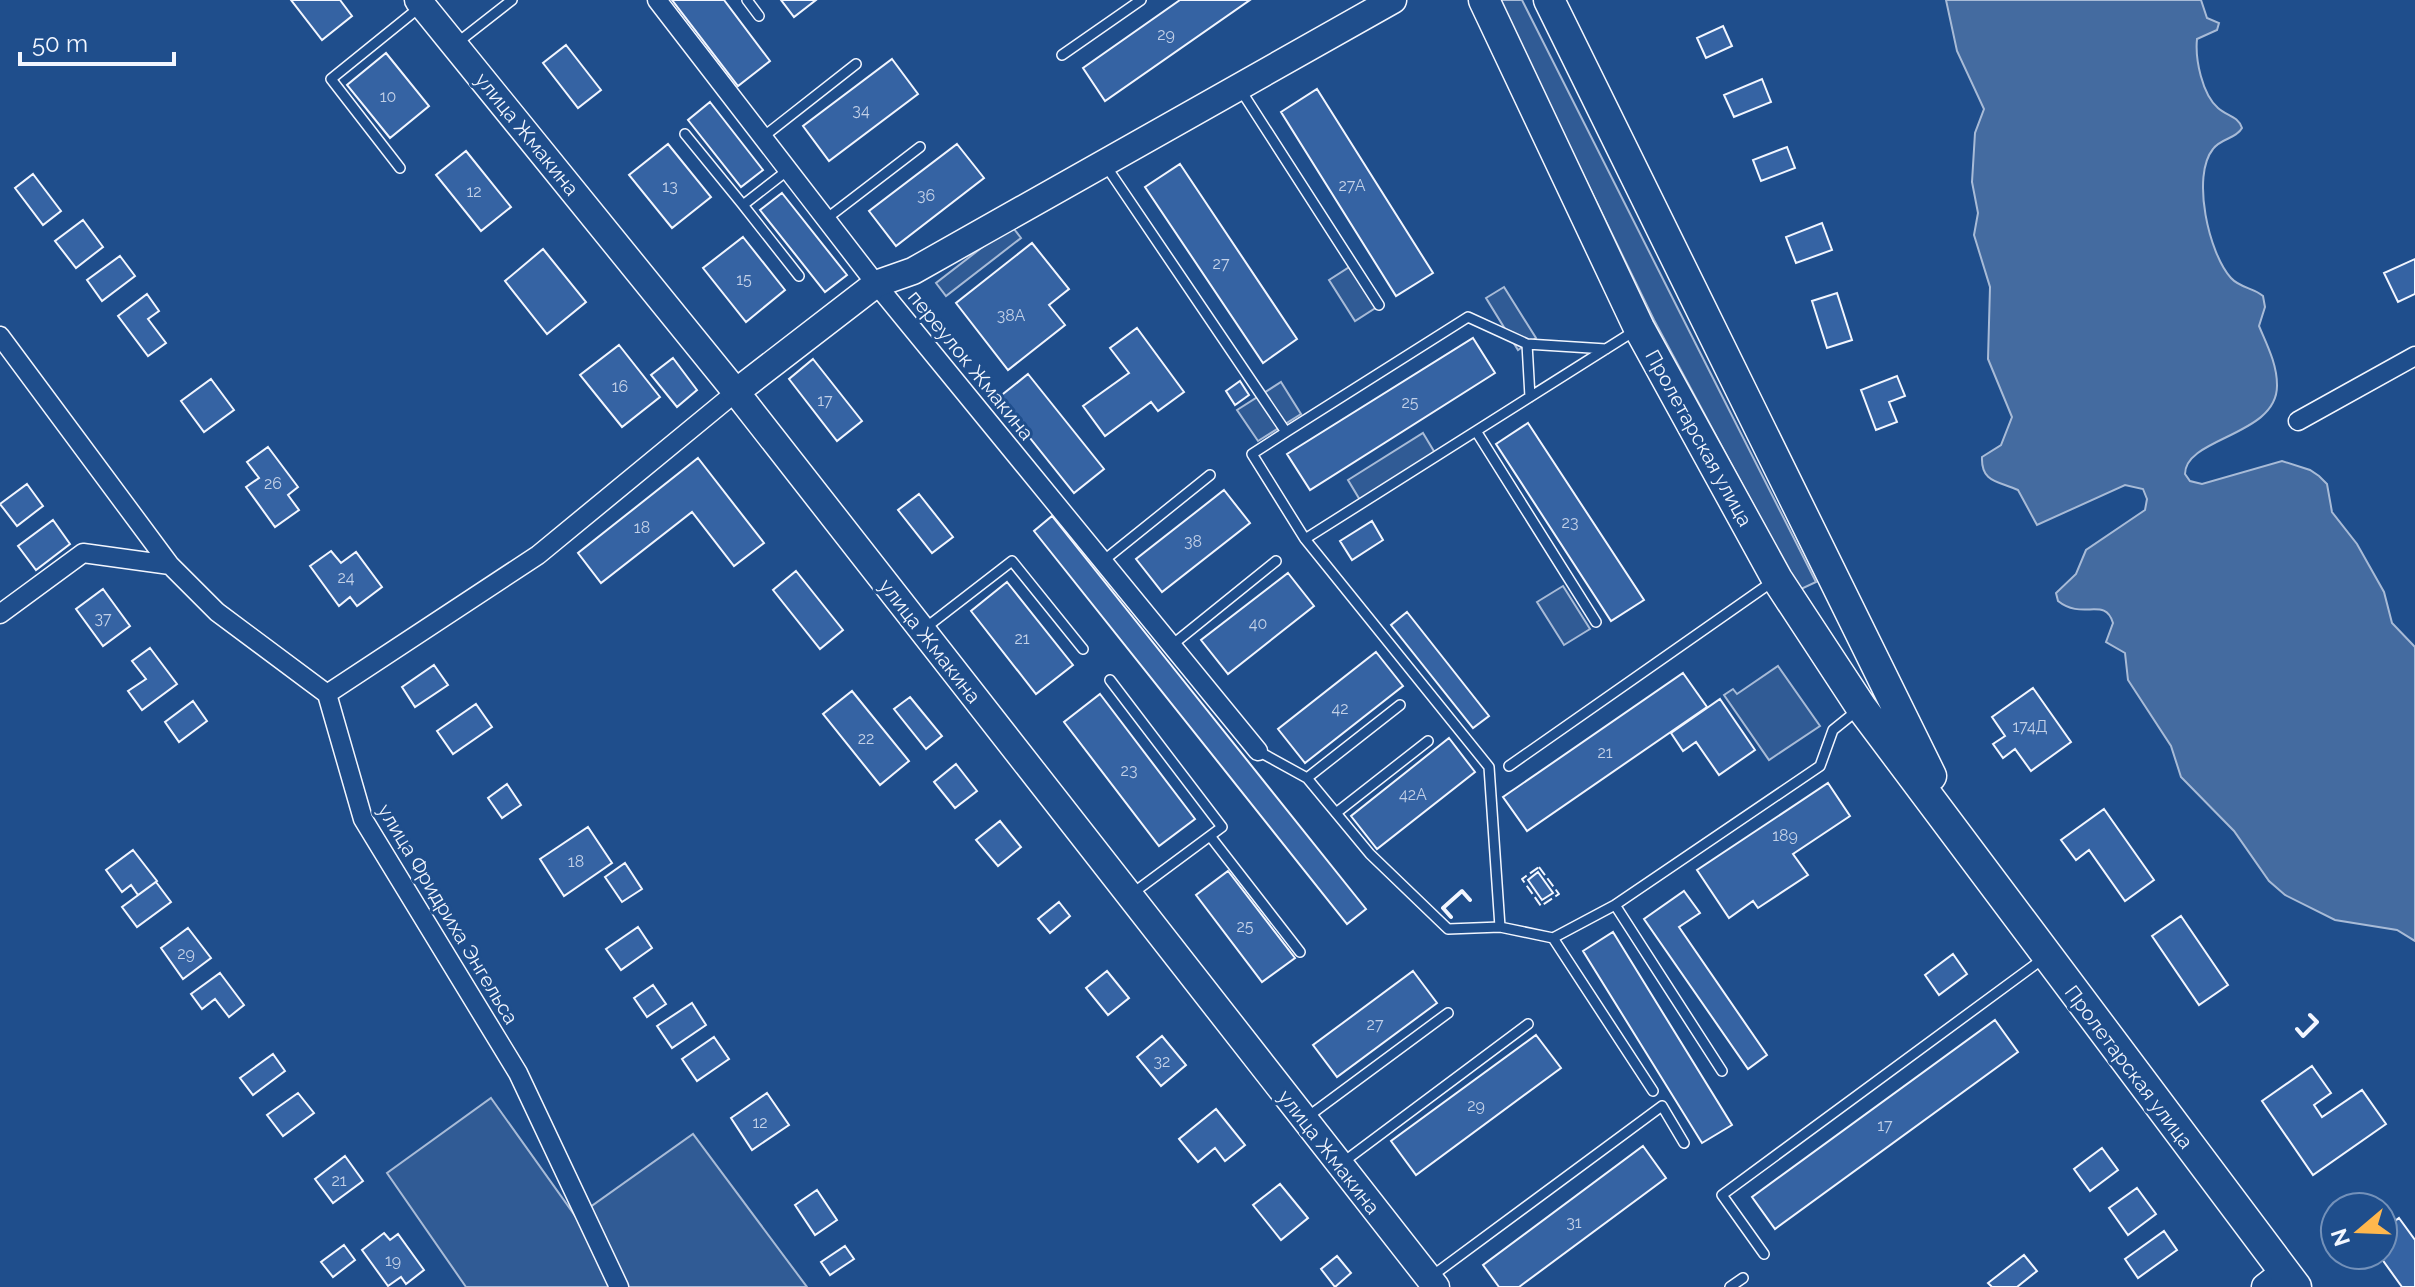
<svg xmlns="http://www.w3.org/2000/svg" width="2415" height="1287" viewBox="0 0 2415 1287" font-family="Raleway,sans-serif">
<rect width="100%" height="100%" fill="#1f4e8c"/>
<path fill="#305b95" stroke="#a8bbd7" stroke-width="2" d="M1498,0h24l294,582 -17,8 -145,-270z
M1011,225l10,13 -75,58 -10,-13z
M1351,266l26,41 -22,14 -26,-41z
M1504,287l32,51 -18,12 -32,-52z
M1281,382l20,32 -43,27 -21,-31z
M1423,433l12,20 -75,47 -12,-20z
M1563,586l27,43 -26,16 -27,-43z
M1778,666l42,60 -51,34 -45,-65 9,-6 4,5z
M491,1098l85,119 117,-83 114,153h-341l-79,-114z"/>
<path fill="#446ba0" stroke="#a8bbd7" stroke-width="2" d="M1946,0h255l6,18 12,5 -2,7 -20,9c-2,20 5,55 21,69 9,8 20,8 24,20 -6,11 -21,10 -29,21 -22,27 -4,105 18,129 9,10 23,10 32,18l2,11 -6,19c8,19 18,38 18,59 1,51 -92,52 -92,89l5,7 12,3 80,-23 28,9 9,6 8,8 5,28 25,32 27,48 8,31 23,24v294l-18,-11 -62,-10 -50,-25 -16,-14 -35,-50 -53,-54 -10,-31 -43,-66 -3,-27 -19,-11 7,-19c-8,-27 -30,-2 -55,-22l-2,-8 20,-19 10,-24 59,-40 2,-11 -4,-10 -18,-4 -88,40 -19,-35c-19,-9 -37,-7 -36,-33l19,-12 11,-28 -24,-58 2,-72 -16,-52 4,-22 -6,-31 3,-49 9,-24 -27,-58z"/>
<path fill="#3563a3" stroke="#f2f6ff" stroke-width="2" d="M291,0h49l12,16 -30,24z
M672,0h52l46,61 -32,25z
M781,0h35l-22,17z
M1180,0h70l-145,101 -22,-33z
M1723,26l9,20 -26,12 -9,-20z
M566,45l35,45 -23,18 -35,-45z
M386,53l43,53 -39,32 -43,-53z
M892,59l26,35 -89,67 -26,-35z
M1762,79l9,23 -37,15 -10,-22z
M1317,89l116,184 -37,23 -115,-184z
M710,102l53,68 -22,17 -53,-67z
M668,144l43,53 -39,31 -43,-53z
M957,144l27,34 -88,68 -27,-35z
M1787,147l8,21 -34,13 -8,-21z
M466,151l45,56 -30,24 -45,-56z
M1180,164l117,175 -34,24 -118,-176z
M33,174l28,37 -18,14 -28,-37z
M782,193l65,82 -22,17 -65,-82z
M83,220l20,27 -27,21 -21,-27z
M1822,223l10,27 -36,13 -10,-26z
M743,237l42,53 -39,32 -43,-54z
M1032,243l37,46 -20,16 16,20 -57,45 -52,-67z
M543,249l43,53 -39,32 -42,-53z
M120,256l15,20 -33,25 -15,-21z
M2415,259v35l-17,8 -14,-29z
M1837,293l15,47 -25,8 -15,-47z
M147,294l12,17 -11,8 18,24 -18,13 -30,-40z
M1137,328l47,64 -26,19 -7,-9 -46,34 -22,-30 46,-33 -19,-25z
M1473,338l22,35 -185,117 -23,-36z
M619,345l41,52 -38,30 -42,-52z
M673,358l24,32 -20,17 -26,-32z
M813,359l49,62 -25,20 -48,-62z
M1028,374l76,95 -30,24 -76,-95z
M1897,376l8,20 -16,6 8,20 -21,8 -15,-40z
M211,379l23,31 -30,22 -23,-31z
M1240,381l9,14 -14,10 -9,-14z
M1528,423l116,177 -33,21 -115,-177z
M268,447l30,40 -10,8 11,15 -24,17 -29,-40 13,-9 -12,-16z
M698,458l66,85 -30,23 -42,-54 -91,71 -23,-30z
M27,484l16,22 -26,20 -17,-22z
M1224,490l26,33 -88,69 -26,-33z
M919,494l34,43 -21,16 -34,-43z
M1052,516l314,393 -19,15 -313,-393z
M53,520l17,24 -34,26 -18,-24z
M1372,521l11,19 -31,20 -12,-19z
M331,551l10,12 15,-11 26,35 -25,19 -7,-9 -11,9 -29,-40z
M796,571l47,59 -23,19 -47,-59z
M1288,573l26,33 -86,68 -27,-34z
M1007,582l66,83 -37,29 -65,-83z
M103,589l27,37 -27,20 -27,-37z
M1407,612l82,104 -16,12 -82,-103z
M150,648l27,36 -35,26 -14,-19 18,-12 -14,-18z
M1376,652l27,34 -98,77 -27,-34z
M434,665l14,20 -33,22 -13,-20z
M1683,673l24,34 -180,124 -24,-34z
M2033,688l38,54 -40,29 -16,-22 -12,9 -10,-14 12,-8 -13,-19z
M852,691l57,70 -29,24 -57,-71z
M1100,694l95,125 -36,27 -95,-124z
M910,697l32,39 -16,13 -32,-40z
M1720,699l35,51 -36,25 -23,-33 -13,9 -12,-18z
M193,701l14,20 -28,21 -14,-20z
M476,704l16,23 -39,27 -16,-23z
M1449,738l26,34 -98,77 -26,-33z
M956,764l21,27 -22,17 -21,-26z
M1828,783l22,33 -57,38 15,21 -50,33 -5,-7 -24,17 -32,-48z
M507,784l14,21 -19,13 -14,-20z
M2104,809l50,71 -29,21 -36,-51 -13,10 -15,-20z
M1000,821l21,26 -23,19 -22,-26z
M588,827l24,36 -48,33 -24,-37z
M133,850l24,31 -19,14 -7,-10 -9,7 -16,-22z
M625,863l17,26 -20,13 -17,-25z
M1228,871l67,87 -33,24 -66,-87z
M1538,872l15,21 -11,7 -14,-20z
M156,882l15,20 -34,25 -15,-20z
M1684,891l16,22 -21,14 88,128 -19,14 -104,-150z
M1059,902l11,14 -20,17 -12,-14z
M2181,916l47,69 -29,20 -47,-69z
M638,927l14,21 -31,22 -15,-21z
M188,928l23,30 -28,21 -22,-31z
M1613,932l119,193 -30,18 -119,-192z
M1953,954l14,20 -28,21 -14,-20z
M1107,971l22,27 -21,17 -22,-27z
M1413,971l24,32 -100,74 -24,-32z
M220,973l24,32 -15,12 -14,-18 -13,10 -11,-15z
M653,985l13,19 -19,13 -13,-19z
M692,1003l14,22 -34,23 -15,-22z
M1995,1020l23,32 -243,177 -23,-32z
M1536,1035l25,33 -145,107 -25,-34z
M1162,1036l24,29 -25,21 -24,-29z
M714,1037l15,22 -32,22 -15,-22z
M273,1054l12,17 -32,24 -13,-17z
M2312,1066l19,27 -17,12 8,12 40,-27 24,34 -73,51 -51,-74z
M298,1093l16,20 -31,23 -16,-21z
M767,1093l22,32 -37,25 -21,-32z
M1216,1109l29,36 -20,16 -10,-13 -17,14 -19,-23z
M1643,1146l23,32 -147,109h-20l-16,-22z
M2102,1148l16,22 -28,21 -16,-22z
M345,1156l18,25 -30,22 -18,-24z
M1280,1184l28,34 -27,22 -28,-35z
M2137,1188l19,26 -28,21 -19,-27z
M817,1190l20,30 -22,15 -20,-30z
M2399,1218l16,22v47h-13l-23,-32h4v-25z
M2164,1231l13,19 -39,28 -13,-19z
M384,1233l6,7 8,-6 26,36 -18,14 -5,-7 -13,9 -26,-36z
M344,1245l11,15 -22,17 -12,-15z
M845,1246l9,13 -24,16 -9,-13z
M2024,1255l13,16 -20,16h-25l-4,-4z
M1337,1256l14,17 -16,14 -14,-18z"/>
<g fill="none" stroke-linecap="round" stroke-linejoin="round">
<defs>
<path id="lane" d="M747,0l12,16
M457,43l55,-43
M1062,55l79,-55
M1240,89l139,216
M685,134l58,71
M763,137l93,-73
M1106,166l180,266 182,-115 59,27 79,5
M400,168l-69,-89 89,-72
M788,170l-45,35 56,71
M826,219l94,-72
M1527,344l3,53
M1286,432l-34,22 53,85 184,228 11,160
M1305,539l171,-108
M1103,561l107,-86
M1596,622l-120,-191 160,-101
M924,629l88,-68 71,88
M1172,645l104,-84
M1110,680l112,147 -89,66
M1258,751l49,27 63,76 78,75 52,-2 53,11 62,-33 205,-139 13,-36 26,-21
M1509,766l263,-184
M1307,778l93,-73
M1336,813l92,-72
M1210,836l90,116
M1615,905l107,166
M1553,938l100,153
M1306,1118l142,-105
M1342,1163l186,-139
M1764,1254l-42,-59 322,-237
M1432,1276l230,-170 22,37
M1730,1287l13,-9"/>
<path id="street" d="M657,0l219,284 382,467
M0,336l170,229 47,47 110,82 36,125 155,254 101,214
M2298,421l117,-65
M0,614l83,-61 87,12
M327,694l211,-139 198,-163"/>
<path id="secondary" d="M418,0l318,392 700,895
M736,392l140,-108 37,-13 480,-271
M2265,1287l19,-15"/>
<path id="primary" d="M1484,0l155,328 138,251 84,128 435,580
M1549,0l382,776"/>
</defs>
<use href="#lane" stroke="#f2f6ff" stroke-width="12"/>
<use href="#street" stroke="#f2f6ff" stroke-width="21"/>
<use href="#secondary" stroke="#f2f6ff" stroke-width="29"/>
<use href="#primary" stroke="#f2f6ff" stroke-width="33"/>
<use href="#lane" stroke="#1f4e8c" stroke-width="9"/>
<use href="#street" stroke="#1f4e8c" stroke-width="18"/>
<use href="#secondary" stroke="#1f4e8c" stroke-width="26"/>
<use href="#primary" stroke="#1f4e8c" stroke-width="30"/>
<path stroke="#f2f6ff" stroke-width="2" stroke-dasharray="10 4" stroke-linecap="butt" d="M1539,867l20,27 -18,12 -19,-27z"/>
<path stroke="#f2f6ff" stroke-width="4" d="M1451,917l-8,-9 19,-17 8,9
M2297,1029l6,7 14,-14 -7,-7"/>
</g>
<g text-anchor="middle" stroke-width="6" stroke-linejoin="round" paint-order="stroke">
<g font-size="16" fill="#c3d1e8">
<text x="1166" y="40">29</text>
<text x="388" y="102">10</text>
<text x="861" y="116">34</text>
<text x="1352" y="191">27А</text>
<text x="670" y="192">13</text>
<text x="474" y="197">12</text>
<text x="926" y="201">36</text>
<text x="1221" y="269">27</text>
<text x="744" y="285">15</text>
<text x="1011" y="321">38А</text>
<text x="620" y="392">16</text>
<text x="825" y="406">17</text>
<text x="1410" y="408">25</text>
<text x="273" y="489">26</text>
<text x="1570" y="528">23</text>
<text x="642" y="533">18</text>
<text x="1193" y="547">38</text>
<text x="346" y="583">24</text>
<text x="103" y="624">37</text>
<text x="1258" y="629">40</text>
<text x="1022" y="644">21</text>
<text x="1340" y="714">42</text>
<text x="2030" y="732">174Д</text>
<text x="866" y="744">22</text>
<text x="1605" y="758">21</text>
<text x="1129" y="776">23</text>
<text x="1413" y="800">42А</text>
<text x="1785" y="841">189</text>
<text x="576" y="867">18</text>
<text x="1245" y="932">25</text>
<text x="186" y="959">29</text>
<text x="1375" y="1030">27</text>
<text x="1162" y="1067">32</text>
<text x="1476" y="1111">29</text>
<text x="760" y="1128">12</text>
<text x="1885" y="1131">17</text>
<text x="339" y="1186">21</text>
<text x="1574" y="1228">31</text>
<text x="393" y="1266">19</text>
</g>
<g font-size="20" fill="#f2f6ff" stroke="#1f4e8c">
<text transform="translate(527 134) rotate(51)" y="7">улица Жмакина</text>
<text transform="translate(971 365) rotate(51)" y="7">переулок Жмакина</text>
<text transform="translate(1699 438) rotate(61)" y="7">Пролетарская улица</text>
<text transform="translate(930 641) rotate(52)" y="7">улица Жмакина</text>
<text transform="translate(448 914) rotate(59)" y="7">улица Фридриха Энгельса</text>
<text transform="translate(2129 1067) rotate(53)" y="7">Пролетарская улица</text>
<text transform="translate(1329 1152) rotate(52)" y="7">улица Жмакина</text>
</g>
</g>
<g transform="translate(2359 1231) rotate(251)"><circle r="38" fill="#1f4e8c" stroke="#7391ba" stroke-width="2"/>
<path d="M0-6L14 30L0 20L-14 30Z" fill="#ffb74d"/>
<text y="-12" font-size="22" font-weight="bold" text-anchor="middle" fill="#f2f6ff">N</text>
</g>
<path d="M20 52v12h154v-12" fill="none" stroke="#f2f6ff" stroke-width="4"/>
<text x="32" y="52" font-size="24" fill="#f2f6ff" stroke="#1f4e8c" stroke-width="6" paint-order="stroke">50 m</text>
</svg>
